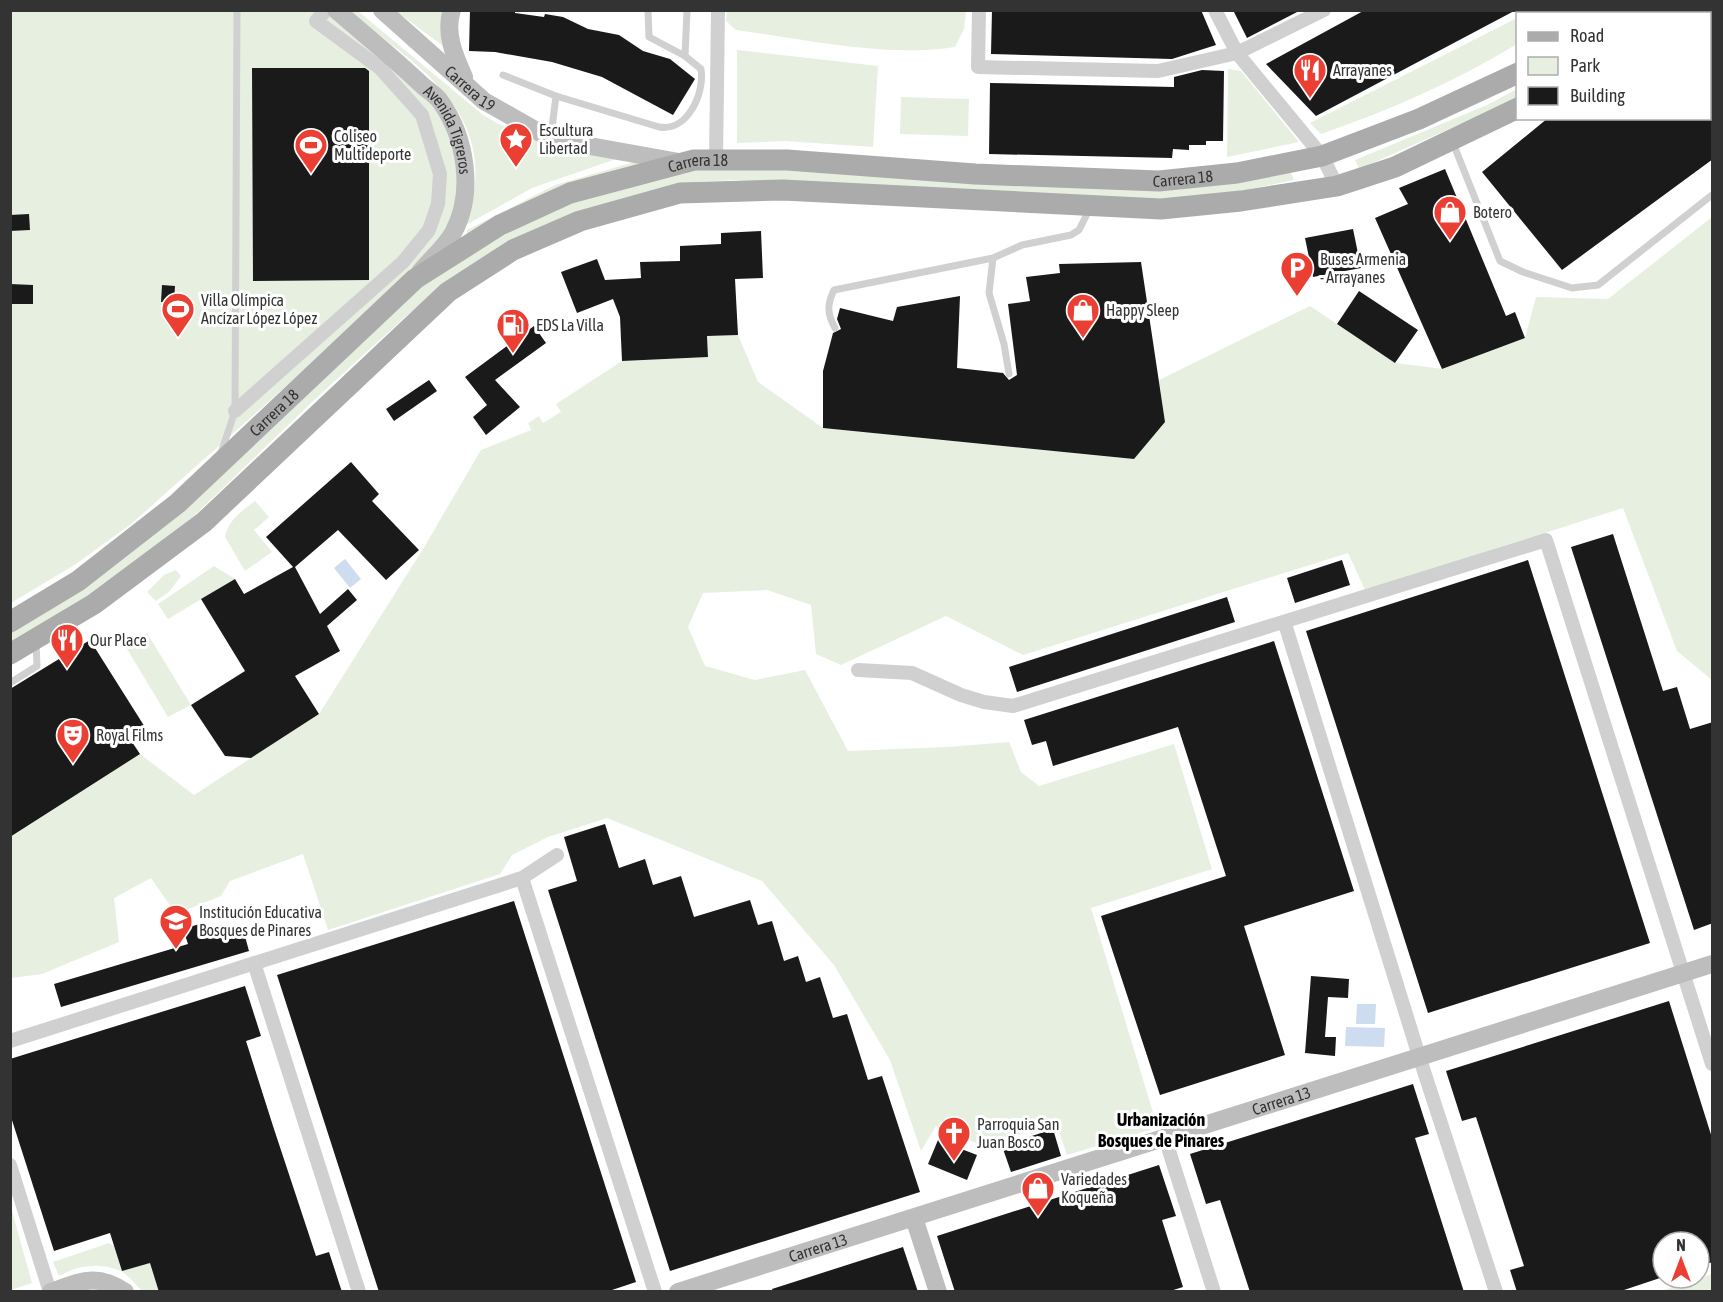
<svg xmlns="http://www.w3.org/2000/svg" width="1723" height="1302" viewBox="0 0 1723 1302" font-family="'Asap Condensed',sans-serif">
<rect width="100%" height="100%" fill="#fff"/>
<path fill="#e7efe1" d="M727,10h239v1l-2,18 -9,18c-66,11 -152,-8 -219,-17l-10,-9z
M10,11h326l87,75 39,65 -9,82 -151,139 -171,152 -55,40 -65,39z
M348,11h10l125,104c48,28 83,34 136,43l-87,30 -66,37c38,-111 -45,-156 -118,-214z
M396,11h47l-3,12 3,23z
M1517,18v26c-62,38 -127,66 -196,90l-11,-11z
M737,50l141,16 -5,81 -88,-6 -48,2z
M1228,69l13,2 58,71 -72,15z
M1517,89v10l-158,70 -4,-9 132,-55z
M901,97l68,2 -1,37 -68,-2z
M634,162l8,3 -175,73v-8l88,-45z
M694,167l597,6 3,7 -58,12 -74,9 -427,-21 -40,2 -77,18 -174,85 -39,32 -92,84 -118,114 -105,81 -79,46v-10l157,-108 253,-242 115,-67 79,-30z
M1712,217v463l-35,-29 -54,-143 -258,82 -17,-37 -325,102 -77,-39 -105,49 -25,-11 -5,-49 -44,-15 -64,3 -15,34 17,39 50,14 50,-10 43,81 100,-4 61,-5 12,30 18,14 135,-42 38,125 -121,39 64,211 -5,11 -83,25 -11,-32 -73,23 -47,-20 -15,25 -31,-91 -56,-95 -72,-84 -155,-63 -59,19 -36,18 -12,19 -172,56 -25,-76 -73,27 -9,15 -45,18 -25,-36 -37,20 5,44 -77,32 -31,4v-141l129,-83 54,41 125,-81 104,-165 58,-99 50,-20 -3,-7 11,-7 4,7 18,-11 -5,-8 66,-43 86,-4 -1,-21 31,-1 20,47 65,46 311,31 31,-37 -6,-42 151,-74 85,57 48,6 82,-31 11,-41 72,2z
M255,501l14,16 -15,13 18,22 -27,19 -20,-34c3,-17 17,-26 30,-36z
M214,566l21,13 -67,40 -10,-15z
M176,570l5,6 -12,16 -13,9 -9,-9 17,-17z
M147,633l44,72 -23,12 -44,-73z
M10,1204l22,79 -21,7h-1z
M109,1243l5,3 8,25 28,-8 9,28h-17c-6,-6 -14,-16 -21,-20 -21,-9 -43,-6 -62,5l-6,-14z
M1712,1274v17h-51z"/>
<path fill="#cdddef" d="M345,559l16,20 -11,9 -16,-20z
M1357,1004h19l-1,20h-19z
M1346,1027l39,1 -1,19 -39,-1z"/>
<path fill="#1a1a1a" d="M470,10h45v3l29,4 1,-3 18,3 25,12 31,6 24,16 27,8 25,20 -22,36 -71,-38 -50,-15 -57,-10 -26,-1z
M992,10h209l15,35 -44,14 -181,-5z
M1233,10h68l-54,28z
M1365,10h151l-200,106 -50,-52z
M252,68h113l4,3v209l-116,1z
M1202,70l22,1 -1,70h-17v4h-17v5l-16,-1 -1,9 -183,-4 1,-71 184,4v-10z
M1548,118h165v41l-151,111 -80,-98z
M1445,169l61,147 9,-4 10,26 -83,31 -67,-151 33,-14 -9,-16z
M29,214l1,16 -20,1v-16z
M1353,229l8,39 -48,9 -8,-39z
M761,231l2,47 -28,1 3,56 -31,1 1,21 -86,4 -2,-44 -7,-18 -36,14 -16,-41 36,-13 8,21 36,-2 -1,-16 40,-1v-15l41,-2v-11z
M1141,262l24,160 -31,37 -311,-31v-57l10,-38 8,-4 -4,-10 3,-11 53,13 4,-14 63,-11 -3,72 46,5 6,7 8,-5 -9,-71 22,-3 -4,-24 34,-4 -1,-9z
M10,284l23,1v19h-23z
M162,285l13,1 -1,16h-13z
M1359,291l59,39 -23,33 -58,-39z
M534,326l12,17 -51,37 25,27 -34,28 -13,-18 14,-12 -22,-28z
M429,380l8,11 -43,30 -8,-12z
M351,462l28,32 -7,7 47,49 -33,30 -48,-50 -43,37 25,47 28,-25 9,11 -30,26 13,25 -45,25 24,38 -68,44 -26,-2 -34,-51 54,-34 -44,-72 34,-20 9,15 49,-27 -27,-30z
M1613,534l50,157 14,-4 13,42 23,-7v201l-19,7 -123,-383z
M1342,560l8,25 -55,18 -8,-25z
M1528,560l122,383 -222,70 -122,-382z
M1227,597l8,25 -218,70 -8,-25z
M90,640l58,92 -16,10 8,12 -130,83v-148z
M1274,641l80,250 -110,35 41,129 -125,40 -59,-179 125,-40 -48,-149 -125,39 -7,-25 -14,4 -8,-25z
M605,824l14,44 26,-9 8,26 28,-9 13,41 56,-17 8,25 14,-4 12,40 14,-5 8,26 14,-5 13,41 14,-4 21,66 14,-4 38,116 -250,79 -122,-381 29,-9 -13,-44z
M514,901l122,381 -30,10h-227l-102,-317z
M206,922l5,16 32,-9 6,22 -188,56 -7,-23 134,-40 -5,-15z
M1311,976l38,3 -1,19 -20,-1 -3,40h11l-1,19 -30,-3z
M245,986l16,50 -15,5 27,85 43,130 13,-4 13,40h-183l-9,-29 -28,8 -12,-38 -56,18 -44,-137v-55z
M1669,1001l44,140v121l-14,4v-24h-36v35l-45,15h-101l-7,-22 14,-4 -48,-149 -14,4 -16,-50z
M1413,1084l16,50 -14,4 49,154h-214l-30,-92 -14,4 -16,-50z
M1053,1129l8,27 -50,16 -9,-26z
M938,1140l39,15 -10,25 -39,-16z
M1159,1165l17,51 -14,4 21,67 -16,5h-212l-18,-56z
M903,1247l15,45h-145l-1,-3z"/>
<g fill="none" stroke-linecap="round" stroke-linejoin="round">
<path stroke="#d0d0d0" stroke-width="7" d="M1546,10l2,4
M685,56l2,-46
M503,75l53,21
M551,136l5,-40 103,31c28,5 46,-33 42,-58l-16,-13 -36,-19 -1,-27
M1453,143l47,118 23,11 49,16 26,-3 114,-90
M993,258l-4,35 15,51 5,30
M835,328c-8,-14 -8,-24 -1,-38l159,-32 29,-13 49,-10 8,-5 11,-22
M221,453l14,-42 2,-401
M10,683l27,-17 -1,-23"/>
<path stroke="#d0d0d0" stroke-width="14" d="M979,10l-1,57 180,4 79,-18 87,-43
M1215,10l22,43 85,103 15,30
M716,160l2,-150
M235,411l168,-149 26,-32 9,-26 2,-30 -18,-59 -42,-47 -64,-47 10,-11
M1285,624l134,432 77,236
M858,670l54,3 49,22 23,7 29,4 533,-166 166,524
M522,878l133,414
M254,963l105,329
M10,1041l512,-163 35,-23
M1165,1138l49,154
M10,1165l40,127"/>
<g stroke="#bdbdbd" stroke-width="18">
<path id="s1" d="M336,10c29,25 59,49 87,76 6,5 13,9 17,15 26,36 35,92 13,132 -8,14 -23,27 -33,39"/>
<path id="s2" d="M382,10l102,91 67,38 128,23"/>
<path d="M452,10c-8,23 3,47 12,67"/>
<path d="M914,1218l24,74"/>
<path d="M51,1292c29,-10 45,-20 74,0"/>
<path id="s3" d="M678,1292l1034,-328"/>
</g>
<g stroke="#ababab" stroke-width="21">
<path d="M1603,14l4,-4"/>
<path d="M1650,14l4,-4"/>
<path id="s4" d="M10,622l68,-41 100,-78 237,-224 85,-54 70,-32 124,-33h93l188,14 184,7 78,-8 85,-17 50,-19 47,-18 99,-46"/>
<path d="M10,654l84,-50 110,-82 244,-230 65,-42 67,-29 100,-28 103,-3 378,19 80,-8 96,-15 58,-19 123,-59"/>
</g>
</g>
<defs>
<symbol id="restaurant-pin" viewBox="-11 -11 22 30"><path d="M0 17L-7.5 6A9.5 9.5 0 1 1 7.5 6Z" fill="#eb3f33" stroke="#fff"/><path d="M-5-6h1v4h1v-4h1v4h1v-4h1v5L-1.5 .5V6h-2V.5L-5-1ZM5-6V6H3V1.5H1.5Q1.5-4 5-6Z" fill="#fff"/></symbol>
<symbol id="sight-pin" viewBox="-11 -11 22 30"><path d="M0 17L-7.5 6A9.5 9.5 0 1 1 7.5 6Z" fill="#eb3f33" stroke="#fff"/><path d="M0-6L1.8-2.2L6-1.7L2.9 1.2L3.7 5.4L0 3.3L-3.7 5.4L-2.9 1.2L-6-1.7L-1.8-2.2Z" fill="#fff"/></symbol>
<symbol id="stadium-pin" viewBox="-11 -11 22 30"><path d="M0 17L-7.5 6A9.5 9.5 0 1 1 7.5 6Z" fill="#eb3f33" stroke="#fff"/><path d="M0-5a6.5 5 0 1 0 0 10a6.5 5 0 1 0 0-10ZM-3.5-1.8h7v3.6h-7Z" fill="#fff"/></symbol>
<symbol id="shop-pin" viewBox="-11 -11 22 30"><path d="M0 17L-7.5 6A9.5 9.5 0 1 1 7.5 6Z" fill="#eb3f33" stroke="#fff"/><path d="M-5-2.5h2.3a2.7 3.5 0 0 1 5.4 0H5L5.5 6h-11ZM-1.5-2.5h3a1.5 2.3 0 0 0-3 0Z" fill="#fff"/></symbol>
<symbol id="parking-pin" viewBox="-11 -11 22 30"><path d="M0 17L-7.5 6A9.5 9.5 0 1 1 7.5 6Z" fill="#eb3f33" stroke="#fff"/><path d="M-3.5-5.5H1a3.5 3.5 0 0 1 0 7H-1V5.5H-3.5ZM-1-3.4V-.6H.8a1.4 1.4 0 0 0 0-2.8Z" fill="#fff"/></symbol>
<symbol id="fuel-pin" viewBox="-11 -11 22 30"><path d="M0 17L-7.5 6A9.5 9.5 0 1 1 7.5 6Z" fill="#eb3f33" stroke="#fff"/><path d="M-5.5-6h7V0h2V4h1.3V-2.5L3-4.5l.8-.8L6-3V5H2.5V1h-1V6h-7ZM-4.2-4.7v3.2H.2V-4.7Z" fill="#fff"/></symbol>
<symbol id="theatre-pin" viewBox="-11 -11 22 30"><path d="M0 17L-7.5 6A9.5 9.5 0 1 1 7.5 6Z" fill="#eb3f33" stroke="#fff"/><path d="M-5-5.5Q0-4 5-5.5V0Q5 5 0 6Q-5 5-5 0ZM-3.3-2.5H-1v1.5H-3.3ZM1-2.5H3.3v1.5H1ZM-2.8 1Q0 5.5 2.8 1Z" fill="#fff"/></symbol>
<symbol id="university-pin" viewBox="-11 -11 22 30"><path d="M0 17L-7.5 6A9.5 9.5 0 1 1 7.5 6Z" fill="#eb3f33" stroke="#fff"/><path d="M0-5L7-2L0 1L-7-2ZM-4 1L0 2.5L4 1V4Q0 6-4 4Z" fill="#fff"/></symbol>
<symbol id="church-pin" viewBox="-11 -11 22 30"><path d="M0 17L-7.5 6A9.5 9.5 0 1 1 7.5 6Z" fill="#eb3f33" stroke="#fff"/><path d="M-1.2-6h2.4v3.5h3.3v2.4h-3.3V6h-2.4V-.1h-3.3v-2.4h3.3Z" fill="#fff"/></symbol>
</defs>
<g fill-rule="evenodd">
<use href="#restaurant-pin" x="1291" y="51" width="38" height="52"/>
<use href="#sight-pin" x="497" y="120" width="38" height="52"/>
<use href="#stadium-pin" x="292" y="126" width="38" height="52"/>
<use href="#shop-pin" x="1431" y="193" width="38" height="52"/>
<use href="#parking-pin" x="1278" y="249" width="38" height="52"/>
<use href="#stadium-pin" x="159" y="290" width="38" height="52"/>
<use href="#shop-pin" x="1064" y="291" width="38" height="52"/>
<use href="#fuel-pin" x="494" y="306" width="38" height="52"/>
<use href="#restaurant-pin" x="48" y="621" width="38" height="52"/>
<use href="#theatre-pin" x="54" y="716" width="38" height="52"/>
<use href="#university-pin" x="157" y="902" width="38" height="52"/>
<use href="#church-pin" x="935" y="1114" width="38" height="52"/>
<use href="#shop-pin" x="1019" y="1169" width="38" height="52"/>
</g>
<g text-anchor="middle" stroke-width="6" stroke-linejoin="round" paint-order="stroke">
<g font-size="16" fill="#333" stroke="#fff" text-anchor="start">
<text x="1333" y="76">Arrayanes</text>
<text x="539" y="136">Escultura<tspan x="539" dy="18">Libertad</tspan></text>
<text x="334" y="142">Coliseo<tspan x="334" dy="18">Multideporte</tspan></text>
<text x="1473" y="218">Botero</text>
<text x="1320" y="265">Buses Armenia<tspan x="1320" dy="18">- Arrayanes</tspan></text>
<text x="201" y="306">Villa Olímpica<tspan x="201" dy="18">Ancízar López López</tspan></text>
<text x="1106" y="316">Happy Sleep</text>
<text x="536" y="331">EDS La Villa</text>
<text x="90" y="646">Our Place</text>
<text x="96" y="741">Royal Films</text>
<text x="199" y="918">Institución Educativa<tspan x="199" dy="18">Bosques de Pinares</tspan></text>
<text x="977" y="1130">Parroquia San<tspan x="977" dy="18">Juan Bosco</tspan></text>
<text x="1061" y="1185">Variedades<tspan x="1061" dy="18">Koqueña</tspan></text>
</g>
<g font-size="16" fill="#333" stroke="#fff">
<text dy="6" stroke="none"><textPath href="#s2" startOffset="118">Carrera 19</textPath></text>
<text dy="6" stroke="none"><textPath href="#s1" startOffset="168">Avenida Tigreros</textPath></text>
<text dy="6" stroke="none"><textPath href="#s4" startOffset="842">Carrera 18</textPath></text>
<text dy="6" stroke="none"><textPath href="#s4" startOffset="1328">Carrera 18</textPath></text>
<text dy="6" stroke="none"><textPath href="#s4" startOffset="338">Carrera 18</textPath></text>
<text dy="6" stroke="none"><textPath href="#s3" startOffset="633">Carrera 13</textPath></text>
<text dy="6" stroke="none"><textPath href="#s3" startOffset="147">Carrera 13</textPath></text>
</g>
<g font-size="18" font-weight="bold" fill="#000" stroke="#fff">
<text x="1161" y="1126">Urbanización<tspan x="1161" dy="21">Bosques de Pinares</tspan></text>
</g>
</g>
<rect width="1723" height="1302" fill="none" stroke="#333333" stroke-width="24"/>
<rect x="1516" y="12" width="195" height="108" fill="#ffffff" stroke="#adadad" stroke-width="1.5"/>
<rect x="1528" y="32" width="30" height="9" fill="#ababab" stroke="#adadad" stroke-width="1.5"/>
<text x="1570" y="42" font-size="18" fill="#333333">Road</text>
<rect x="1528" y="57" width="30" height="18" fill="#e7efe1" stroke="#adadad" stroke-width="1.5"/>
<text x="1570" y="72" font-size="18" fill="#333333">Park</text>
<rect x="1528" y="87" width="30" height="18" fill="#1a1a1a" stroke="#adadad" stroke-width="1.5"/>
<text x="1570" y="102" font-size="18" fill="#333333">Building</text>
<g transform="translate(1681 1260)"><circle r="28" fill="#ffffff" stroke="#adadad" stroke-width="1.5"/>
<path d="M0-4.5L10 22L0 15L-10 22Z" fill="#eb3f33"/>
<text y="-9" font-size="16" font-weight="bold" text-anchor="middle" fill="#333333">N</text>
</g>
</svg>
